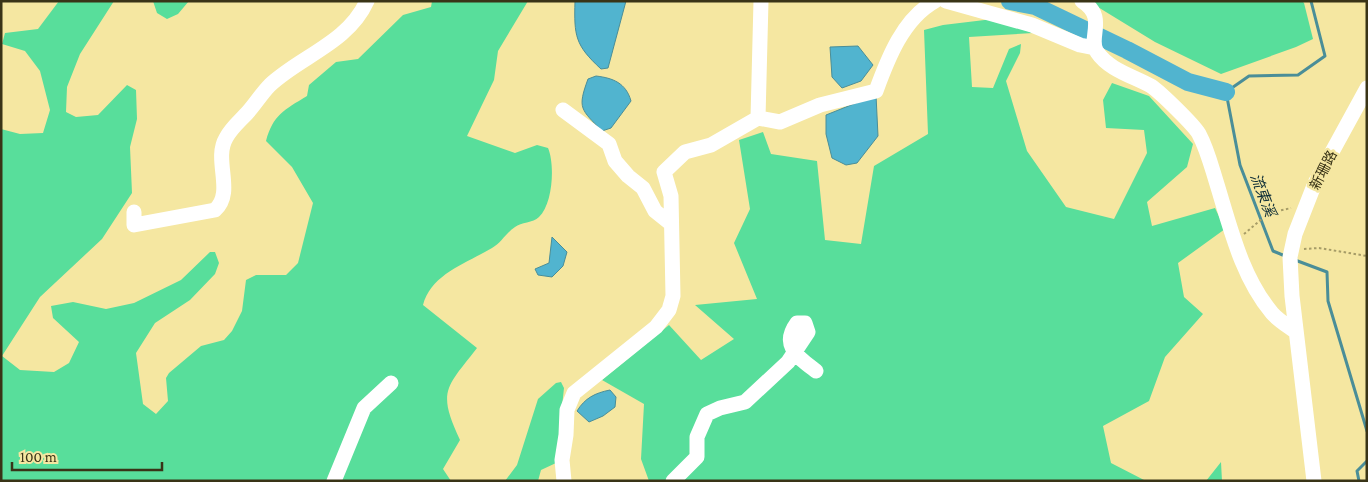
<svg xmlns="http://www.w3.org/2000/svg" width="1368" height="482" viewBox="0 0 1368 482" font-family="'Crimson Pro','Noto Sans TC',serif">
<rect width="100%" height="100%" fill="#f5e7a1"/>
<path fill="#58de9b" d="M59,1h55l-34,53 -13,33 -1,25 10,5 22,-2 29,-30 9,5 1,29 -7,28 2,46 -30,46 -62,58 -38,59 18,14 34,2 15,-9 10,-21 -26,-24 -2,-12 22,-4 33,7 28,-6 47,-23 29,-28h5l4,11 -4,11 -25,26 -35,23 -19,30 7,51 13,10 12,-13 -2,-23 3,-5 32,-27 23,-6 8,-9 10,-20 4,-31 10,-5h30l12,-12 15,-60 -21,-36 -26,-26c7,-26 18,-31 41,-45l2,-11 27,-23 22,-3 45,-44 28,-8 1,-6h96l-30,50 -4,29 -27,56 48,17 22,-8 11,3c7,16 5,56 -9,69 -6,6 -18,5 -24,10 -9,6 -14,16 -23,21 -25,15 -61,26 -69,57l54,43c-31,40 -40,43 -17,92l-17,29 8,12h-450v-352l19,5 23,-1 7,-23 -10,-39 -15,-20 -23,-7 3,-11 33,-4z
M153,1h36l-11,13 -11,5 -10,-6z
M1088,1h214l2,2 9,36 -17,8 -75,27 -66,-32z
M993,19l40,14 -64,4 3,50 21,1 16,-39 12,-5 -1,9 -14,28 21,70 39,56 48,12 33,-66 -3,-23 -38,-2 -3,-28 9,-17 37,13 44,48 -6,23 -40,35 5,24 63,-18 10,21 -47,34 6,34 19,17 -38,43 -16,44 -46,25 8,37 35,18h-497l-8,-22 3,-55 -42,-24 67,-55 32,35 33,-21 -39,-34 62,-6 -23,-56 16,-34 -11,-69 24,-8 8,22 46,7 8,79 36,4 13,-78 54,-32 -4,-104 19,-5z
M561,382l3,6 -8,75 -15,7 -3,11h-33l12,-16 21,-66 18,-16z
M1221,462l1,19h-16z"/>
<path fill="#51b4cf" stroke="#4a8e98" d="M575,1h51l-18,67 -7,1c-26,-24 -27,-33 -26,-68z
M858,46l15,19 -12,16 -19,7 -10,-11 -2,-30z
M596,76c17,2 30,7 35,25l-20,27 -9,3c-21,-22 -25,-22 -14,-52z
M876,95l2,41 -21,27 -11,2 -14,-7 -6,-24v-19z
M552,237l15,15 -4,14 -11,11 -14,-2 -3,-6 14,-6z
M610,390l6,7 -1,10 -12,9 -14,6 -12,-11c8,-13 18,-18 33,-21z"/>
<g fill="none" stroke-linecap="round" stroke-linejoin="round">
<path stroke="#4a8e98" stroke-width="3" d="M1285,256l-12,-5 -33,-86 -14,-73 23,-16 49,-1 27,-19 -14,-55
M1295,260l32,12 1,29 39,130
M1359,481l-2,-10 10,-10"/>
<path stroke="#51b4cf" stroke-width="18" d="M1010,1l25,5 92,44 61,32 38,10"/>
<path stroke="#a69c67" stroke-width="2" stroke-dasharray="2.5 2.5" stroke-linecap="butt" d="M1244,234l25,-21 22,-5
M1304,249l15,-1 48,8"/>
<path stroke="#fff" stroke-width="15" d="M946,1l86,24 48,20 15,3
M1082,1c26,16 5,38 15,51 12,18 36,24 54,34 9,6 43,39 48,48 8,15 12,31 17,47 14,45 25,95 56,132 6,7 16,13 24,19
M563,110l46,34 6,17 13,15 15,12 12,23 15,12
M758,118l3,-117
M134,212v13l81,-15c20,-18 -2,-50 11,-72 5,-10 15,-18 22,-26 8,-9 14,-19 22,-27 31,-29 78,-42 97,-84
M334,481l30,-73 27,-25
M564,481l-2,-21 4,-25 1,-25 7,-17 82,-66 13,-17 4,-14 -2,-100 -7,-24 21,-20 26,-7 47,-27 22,4 40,-17 56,-14c12,-33 27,-72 59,-90
M673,481l24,-24v-20l10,-23 13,-6 25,-6 43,-40 20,-30 -3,-9h-8c-17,23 2,35 19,48
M1314,481l-22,-185 -2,-39 5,-23 20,-51 52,-95"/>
</g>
<g text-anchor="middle" stroke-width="5" stroke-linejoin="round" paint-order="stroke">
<g font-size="14" fill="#393417" stroke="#f5e7a1">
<text transform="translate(1323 170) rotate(-63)" y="5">新珊路</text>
</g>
<g font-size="15" font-style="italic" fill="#113038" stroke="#f5e7a1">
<text transform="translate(1263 195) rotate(69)" y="5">流東溪</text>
</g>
</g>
<rect width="1368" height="482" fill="none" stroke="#393417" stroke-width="5"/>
<path d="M12 462v8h150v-8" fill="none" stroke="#393417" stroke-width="2.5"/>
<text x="20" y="462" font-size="15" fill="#393417" stroke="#f5e7a1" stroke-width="4" paint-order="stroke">100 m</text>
</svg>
